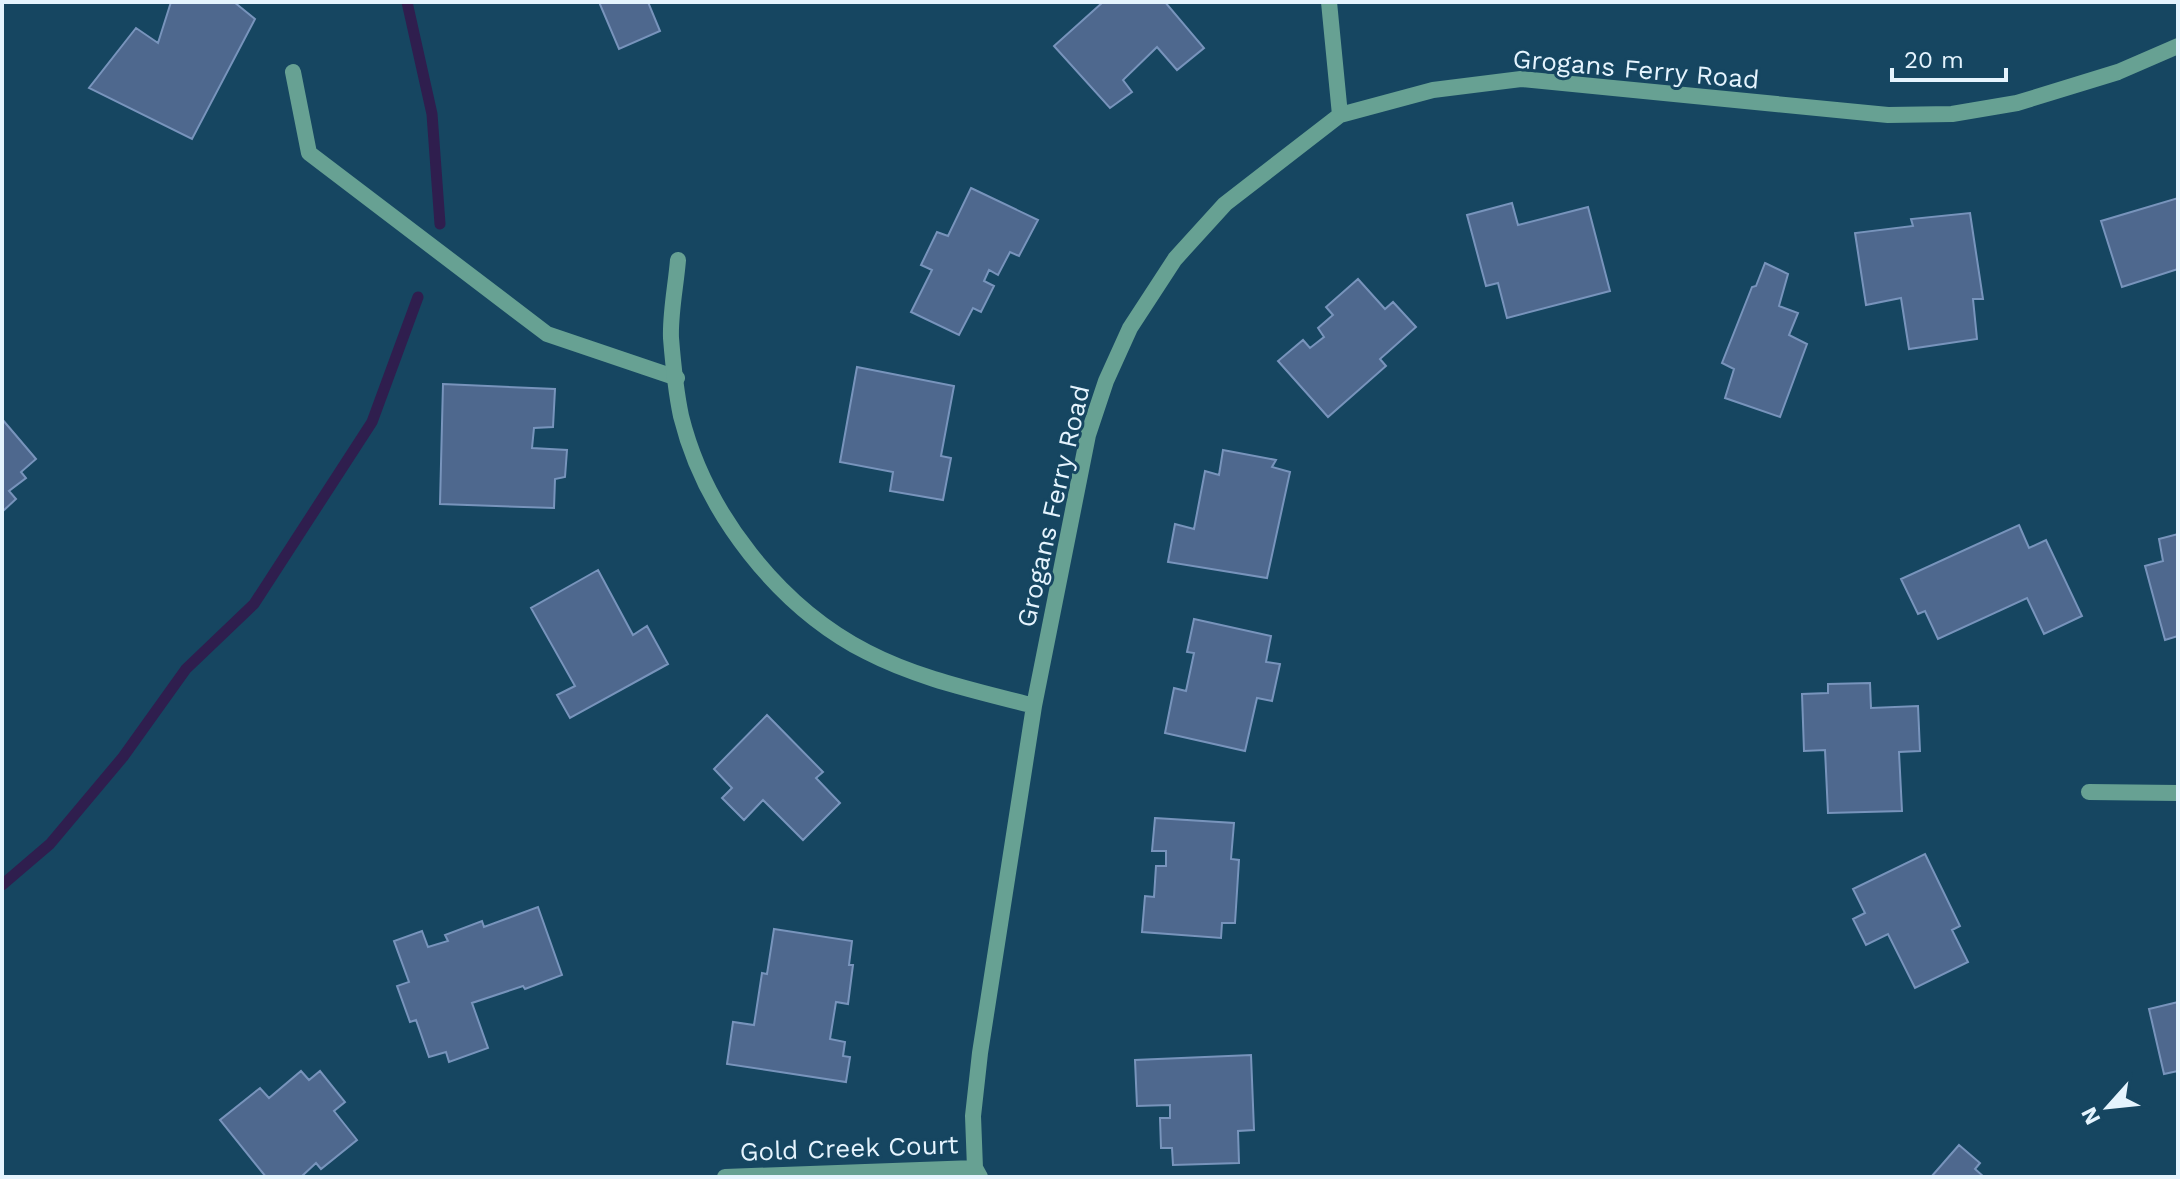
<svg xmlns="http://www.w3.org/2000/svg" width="2180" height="1179" viewBox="0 0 2180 1179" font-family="'Work Sans',sans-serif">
<rect width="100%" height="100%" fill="#164661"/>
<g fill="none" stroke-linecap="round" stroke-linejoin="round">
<path stroke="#2f1e4e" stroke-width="11" d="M407,2l25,112 8,110
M2,885l48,-41 73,-87 63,-88 68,-65 118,-182 46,-125"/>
</g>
<path fill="#4e688e" stroke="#7894bc" stroke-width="2" d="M171,2h63l21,17 -63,120 -103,-51 47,-60 22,15z
M599,2h49l12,29 -41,18z
M1103,2h62l39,46 -27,22 -20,-23 -34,33 9,12 -22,16 -56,-62z
M971,188l67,32 -19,36 -9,-4 -12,23 -9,-5 -5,11 10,5 -13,26 -8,-4 -14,27 -48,-23 21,-42 -11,-5 16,-33 11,4z
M2178,198v71l-56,18 -21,-66z
M1512,203l6,22 70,-18 22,84 -103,27 -9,-35 -12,3 -19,-71z
M1970,213l13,86h-10l4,40 -68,10 -8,-51 -35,7 -11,-72 58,-7 -2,-7z
M1765,263l23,11 -9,32 19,7 -9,22 18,9 -27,73 -55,-19 9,-29 -12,-6 30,-76 4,-1z
M1358,279l27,30 8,-7 23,25 -36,32 6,7 -58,51 -50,-56 25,-21 7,8 14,-11 -6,-9 15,-13 -7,-8z
M857,367l97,19 -13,70 10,2 -8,42 -53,-9 3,-19 -53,-10z
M443,384l112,5 -2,38 -19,1 -2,20 35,2 -2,27 -10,2 -1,29 -114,-4z
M2,419l34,40 -15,13 5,6 -17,13 7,8 -14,13z
M1223,450l53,10 -4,7 18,5 -23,106 -99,-16 7,-38 19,5 11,-58 14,4z
M2019,525l10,23 17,-8 36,76 -38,18 -17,-36 -89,41 -13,-28 -7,3 -17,-35z
M2178,534v102l-13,4 -20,-74 18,-5 -4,-22z
M598,570l35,65 14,-9 21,38 -98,54 -13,-23 18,-9 -44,-78z
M1194,619l77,17 -5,26 14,2 -8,37 -15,-3 -12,53 -80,-18 9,-45 12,3 8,-38 -7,-1z
M1870,683l1,25 47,-2 2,45 -21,1 3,59 -74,2 -3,-63 -21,1 -2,-57 26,-1v-9z
M767,715l56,57 -7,6 24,25 -37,37 -40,-40 -19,20 -22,-22 10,-10 -18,-19z
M1155,818l79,5 -3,36 8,1 -4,63h-13l-1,15 -79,-6 3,-36 9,1 2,-31h10v-15h-14z
M1925,854l35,72 -8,4 16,32 -53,26 -27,-54 -22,11 -13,-26 12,-6 -12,-24z
M538,907l24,68 -37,14 -2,-3 -51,17 16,45 -39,14 -3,-10 -17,5 -13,-37 -6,2 -13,-36 12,-4 -15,-41 28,-10 6,16 20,-6 -3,-6 37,-14 2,6z
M774,929l78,12 -3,24h4l-5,39 -12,-2 -6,37 15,3 -2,14 7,1 -4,25 -119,-18 6,-42 21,3 8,-52 5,1z
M2178,1002v69l-14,3 -15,-65z
M1251,1055l3,75 -16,1 1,32 -66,2 -1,-17h-11l-1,-30h10v-13l-33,1 -2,-46z
M301,1071l8,9 11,-9 25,31 -11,9 23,29 -36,29 -5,-6 -15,14h-35l-46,-57 40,-32 9,10z
M1959,1145l21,18 -5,6 9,8h-53z"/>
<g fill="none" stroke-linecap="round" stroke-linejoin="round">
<path stroke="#67a193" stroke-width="16" d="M293,72l16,81 238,181 130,44"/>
<path stroke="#67a193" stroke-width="16" d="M1329,2l11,113
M678,260c-2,25 -8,53 -7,78 2,25 5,54 10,78 24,97 98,191 186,236 52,27 111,39 167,54
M2089,792l89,1
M725,1177l250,-9
M980,1177l-5,-9 -2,-52 7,-63 54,-347 54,-271 18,-54 24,-53 45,-69 50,-55 115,-89 93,-25 88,-11 367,36 64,-1 65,-11 101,-31 60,-26"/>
</g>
<g text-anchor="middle" stroke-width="6" stroke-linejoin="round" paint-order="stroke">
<g font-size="26" fill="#e5f4fe" stroke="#164661">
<text transform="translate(1636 69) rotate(5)" y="9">Grogans Ferry Road</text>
<text transform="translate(1053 506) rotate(-77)" y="9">Grogans Ferry Road</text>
<text transform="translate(849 1148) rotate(-2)" y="9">Gold Creek Court</text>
</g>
</g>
<rect width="2180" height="1179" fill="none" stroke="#e5f4fe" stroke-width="8"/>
<g transform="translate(2108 1107) rotate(243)" stroke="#164661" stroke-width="6" paint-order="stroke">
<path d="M0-6L14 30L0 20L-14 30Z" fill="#e5f4fe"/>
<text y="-12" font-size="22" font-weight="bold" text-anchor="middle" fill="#e5f4fe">N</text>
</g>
<path d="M1892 68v12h114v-12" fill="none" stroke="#e5f4fe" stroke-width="4"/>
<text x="1904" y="68" font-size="24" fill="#e5f4fe" stroke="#164661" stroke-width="6" paint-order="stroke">20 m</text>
</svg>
